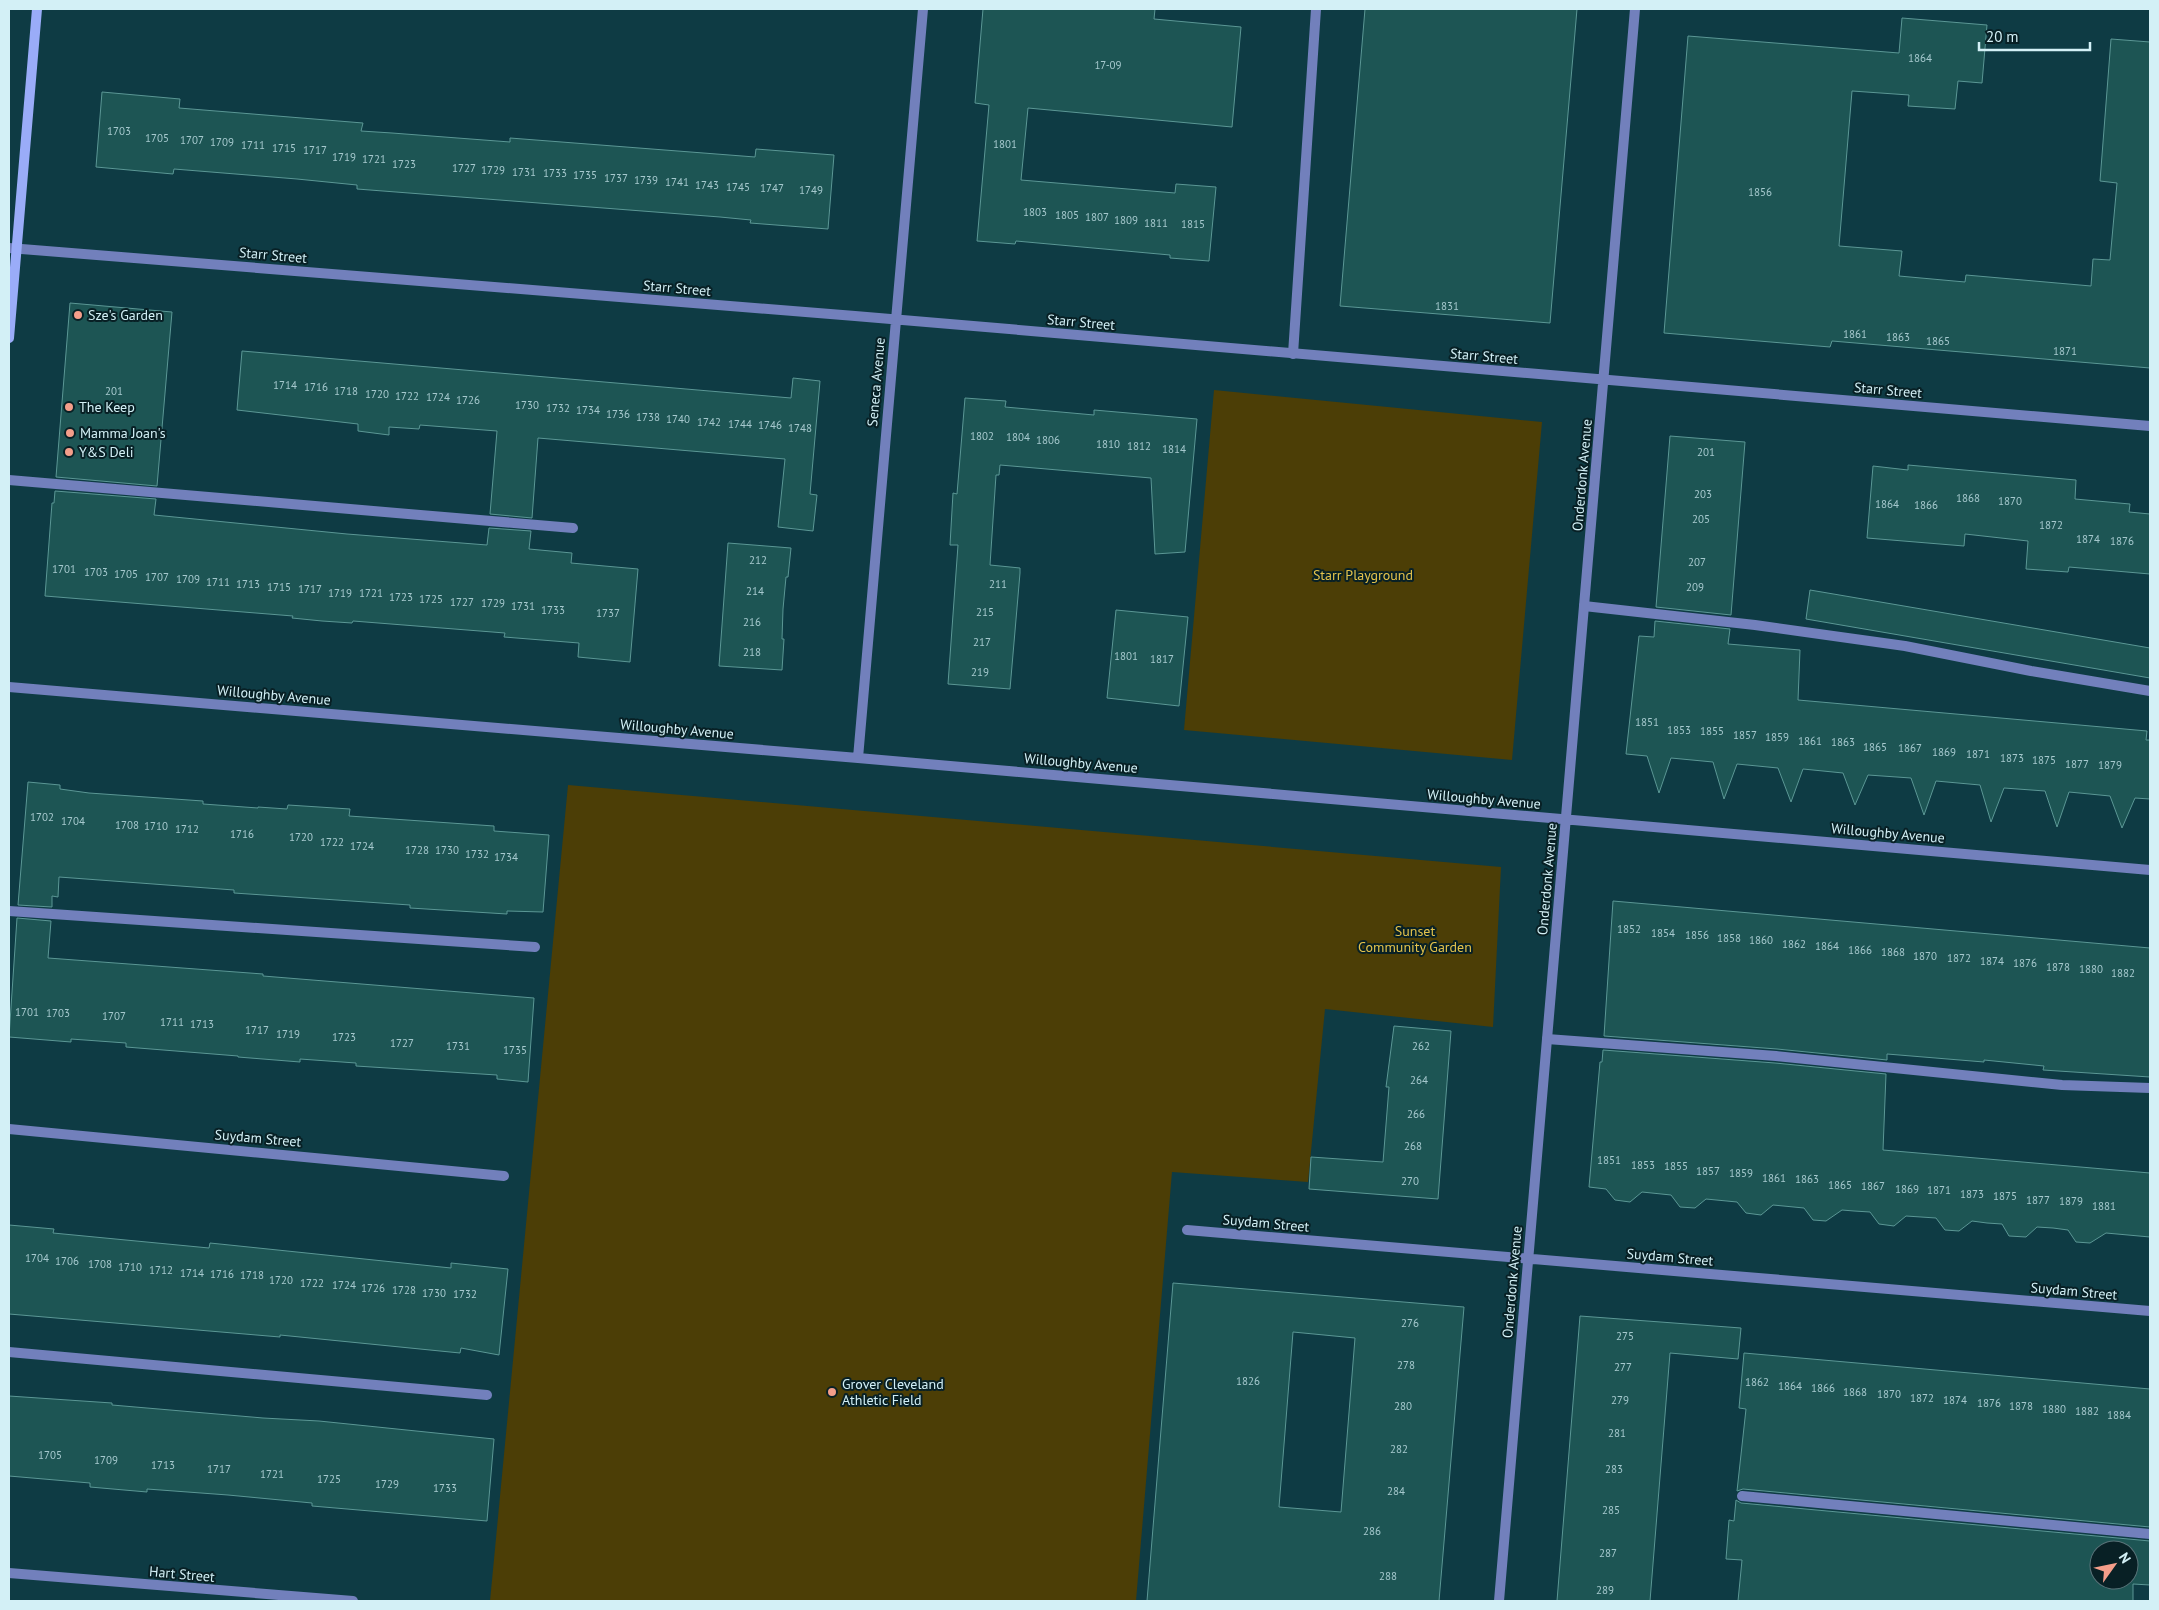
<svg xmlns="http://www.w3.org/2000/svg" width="2159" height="1610" viewBox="0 0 2159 1610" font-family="'PT Sans',sans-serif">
<rect width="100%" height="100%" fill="#0e3b44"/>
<path fill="#4c3e06" d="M1214,390l328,32 -30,338 -328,-30z
M568,785l933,82 -8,160 -168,-18 -17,173 -136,-10 -36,429h-646z"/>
<path fill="#1d5554" stroke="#5b9795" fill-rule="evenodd" d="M983,9h172l-1,10 87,8 -9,100 -204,-19 -7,72 154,13 1,-9 40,3 -7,74 -39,-3v-3l-154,-14 -1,3 -38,-3 12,-136 -14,-2z
M1365,9h212l-27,314 -210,-17z
M1902,18l85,7 -5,58 -24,-2 -3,28 -47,-3 1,-11 -57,-4 -13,155 63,5 -3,25 66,6 1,-7 125,11 2,-27 17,1 7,-77 -17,-2 11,-142 39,3v326l-318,-27 -2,6 -166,-14 24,-297 211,17z
M102,92l78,7 -1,9 184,15 -2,8 31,2 118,9v-4l245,19 1,-8 78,6 -6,74 -78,-6 1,-3 -31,-3 -363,-28v-4l-60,-6 -123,-10 -1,5 -77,-7z
M70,303l102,9 -15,174 -101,-9z
M242,351l549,47 2,-20 27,3 -10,113 7,1 -4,36 -35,-4 7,-68 -247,-21 -6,80 -42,-4 7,-83 -77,-6 -1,4 -30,-2v8l-31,-4v-7l-121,-14z
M965,398l41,3 -1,6 89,8v-5l103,9 -12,133 -30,2 -4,-76 -151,-13 -1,10h-3l-6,90 30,3v5l-10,116 -62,-5 10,-139h-8l3,-52 4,1z
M1670,436l75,6 -14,173 -75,-8z
M1908,465l168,15 -1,19 55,5 -1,8 21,2v60l-81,-7 -1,5 -42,-3 2,-28 -63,-7 -1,12 -97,-8 6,-72 35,4z
M55,491l101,8 -2,16 193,19 140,11 2,-17 42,3 -2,18 43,4 -1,10 67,6 -8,93 -52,-5 1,-14 -75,-6 1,-4 -152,-12 -1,2 -30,-2 -30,-3 1,-2 -248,-20 7,-93h2z
M728,543l63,5 -3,29h-2l-3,32 -1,30h2l-2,31 -63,-4z
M1810,590l340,58v30l-344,-59z
M1116,610l72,7 -9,89 -72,-8z
M1655,621l75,8 -2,15 72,6 -2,50 349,31 -1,9h4v59l-15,-1 -13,30 -12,-32 -41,-4 -12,35 -12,-36 -41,-3 -13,34 -11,-37 -44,-4 -12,34 -13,-37 -43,-3 -13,30 -12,-32 -40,-4 -12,33 -13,-34 -41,-4 -13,35 -11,-37 -42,-4 -12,35 -12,-37 -21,-2 13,-118 15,1z
M28,782l32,3v4l29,4 114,8v3l55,4v-1l29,2 1,-4 62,4 -1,7 145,10v5l55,4 -6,77 -36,-1v3l-97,-6v-3l-176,-12v-3l-175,-13 -1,20 -6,-1v11l-34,-2z
M1613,901l537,47v129l-107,-7 1,-4 -60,-6v2l-97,-8v6l-110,-11 -173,-13z
M17,918l34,3 -3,37 215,16v2l271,22 -6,84 -31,-3v-4l-141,-9v-3l-56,-4v3l-62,-5v-1l-112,-9v-4l-55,-4v3l-62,-5z
M1394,1026l57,5 -13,168 -129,-10 2,-32 72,5 6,-75h-3z
M1603,1050l172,13 111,11 -3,76 267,23v64l-44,-4 -16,10 -14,-1 -8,-12 -15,-2 -16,-1 -11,10 -17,-1 -7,-12 -15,-1 -15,-2 -13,10 -14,-1 -9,-12 -30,-2 -12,10 -15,-2 -9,-12 -16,-1 -12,-1 -16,11 -13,-1 -9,-12 -31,-3 -12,10 -15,-2 -9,-11 -31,-3 -11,9 -15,-1 -9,-12 -29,-3 -12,10 -15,-2 -9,-11 -17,-2 11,-125h2z
M9,1225l45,4 -1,4 156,15 1,-5 241,25v-5l57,6 -9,86 -38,-7 -1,5 -180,-18v2l-271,-23z
M1173,1283l291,24 -25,294h-292zM1293,1332l62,6 -14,174 -62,-5z
M1580,1316l161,12 -3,31 -68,-6 -20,248h-93z
M1744,1353l406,36v138l-407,-38 -6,2 9,-82 -7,-1z
M9,1396l103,7v2l151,13 56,3 175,18 -7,82 -175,-15v-3l-84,-8 -81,-6v3l-57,-5v-4l-81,-7z
M1736,1500l5,3 409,38v44l-17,-1v17h-395l4,-41 -16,-1 3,-39 5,1zM2099,1550h30v30h-30z"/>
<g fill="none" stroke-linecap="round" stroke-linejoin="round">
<path stroke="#7280bc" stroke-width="10" d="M1293,354l23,-345
M9,480l564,48
M1584,606l171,19 150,21 126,25 119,20
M9,911l526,36
M1547,1039l229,17 286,29 88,3
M9,1352l478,43
M1742,1496l408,38"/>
<path stroke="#7280bc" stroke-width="10" d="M9,248l846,68 1295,110
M9,687l849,71 1292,112
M858,758l65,-749
M9,1129l495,47
M1187,1230l963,81
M9,1573l344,28
M1499,1601l136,-1592"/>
<path stroke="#9aacf8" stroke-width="10" d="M9,338l28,-329"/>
</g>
<g fill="#f49e8a" stroke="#082025" stroke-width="2">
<circle cx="78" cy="315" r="5"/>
<circle cx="69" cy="407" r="5"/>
<circle cx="70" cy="433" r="5"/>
<circle cx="69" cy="452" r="5"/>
<circle cx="832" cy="1392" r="5"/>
</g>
<g text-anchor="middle" stroke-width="4" stroke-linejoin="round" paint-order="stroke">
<g font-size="11" fill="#a6c9ce">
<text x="1920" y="62">1864</text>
<text x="1108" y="69">17-09</text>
<text x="119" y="135">1703</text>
<text x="157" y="142">1705</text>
<text x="192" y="144">1707</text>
<text x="222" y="146">1709</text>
<text x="1005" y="148">1801</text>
<text x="253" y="149">1711</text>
<text x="284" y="152">1715</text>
<text x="315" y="154">1717</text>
<text x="344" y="161">1719</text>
<text x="374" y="163">1721</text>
<text x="404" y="168">1723</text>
<text x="464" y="172">1727</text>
<text x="493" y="174">1729</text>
<text x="524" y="176">1731</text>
<text x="555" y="177">1733</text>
<text x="585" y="179">1735</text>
<text x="616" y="182">1737</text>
<text x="646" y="184">1739</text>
<text x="677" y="186">1741</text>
<text x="707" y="189">1743</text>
<text x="738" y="191">1745</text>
<text x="772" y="192">1747</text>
<text x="811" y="194">1749</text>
<text x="1760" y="196">1856</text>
<text x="1035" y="216">1803</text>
<text x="1067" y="219">1805</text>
<text x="1097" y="221">1807</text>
<text x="1126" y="224">1809</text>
<text x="1156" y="227">1811</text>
<text x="1193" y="228">1815</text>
<text x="1447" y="310">1831</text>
<text x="1855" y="338">1861</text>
<text x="1898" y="341">1863</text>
<text x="1938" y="345">1865</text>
<text x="2065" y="355">1871</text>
<text x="285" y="389">1714</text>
<text x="316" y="391">1716</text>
<text x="114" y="395">201</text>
<text x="346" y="395">1718</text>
<text x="377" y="398">1720</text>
<text x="407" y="400">1722</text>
<text x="438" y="401">1724</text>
<text x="468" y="404">1726</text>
<text x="527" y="409">1730</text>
<text x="558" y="412">1732</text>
<text x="588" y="414">1734</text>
<text x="618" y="418">1736</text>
<text x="648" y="421">1738</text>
<text x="678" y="423">1740</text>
<text x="709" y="426">1742</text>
<text x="740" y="428">1744</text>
<text x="770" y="429">1746</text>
<text x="800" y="432">1748</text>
<text x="982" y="440">1802</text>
<text x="1018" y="441">1804</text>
<text x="1048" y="444">1806</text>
<text x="1108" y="448">1810</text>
<text x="1139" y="450">1812</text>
<text x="1174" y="453">1814</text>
<text x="1706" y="456">201</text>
<text x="1703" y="498">203</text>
<text x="1968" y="502">1868</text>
<text x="2010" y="505">1870</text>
<text x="1887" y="508">1864</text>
<text x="1926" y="509">1866</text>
<text x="1701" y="523">205</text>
<text x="2051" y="529">1872</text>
<text x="2088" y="543">1874</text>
<text x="2122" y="545">1876</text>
<text x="758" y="564">212</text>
<text x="1697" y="566">207</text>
<text x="64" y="573">1701</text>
<text x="96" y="576">1703</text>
<text x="126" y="578">1705</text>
<text x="157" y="581">1707</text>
<text x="188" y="583">1709</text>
<text x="218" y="586">1711</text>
<text x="248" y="588">1713</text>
<text x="998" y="588">211</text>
<text x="279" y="591">1715</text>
<text x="1695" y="591">209</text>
<text x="310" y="593">1717</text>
<text x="755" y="595">214</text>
<text x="340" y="597">1719</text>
<text x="371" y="597">1721</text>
<text x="401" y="601">1723</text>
<text x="431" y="603">1725</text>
<text x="462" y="606">1727</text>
<text x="493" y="607">1729</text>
<text x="523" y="610">1731</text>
<text x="553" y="614">1733</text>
<text x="985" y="616">215</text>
<text x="608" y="617">1737</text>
<text x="752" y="626">216</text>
<text x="982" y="646">217</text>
<text x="752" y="656">218</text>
<text x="1126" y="660">1801</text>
<text x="1162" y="663">1817</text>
<text x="980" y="676">219</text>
<text x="1647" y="726">1851</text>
<text x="1679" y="734">1853</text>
<text x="1712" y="735">1855</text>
<text x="1745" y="739">1857</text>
<text x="1777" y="741">1859</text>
<text x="1810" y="745">1861</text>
<text x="1843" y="746">1863</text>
<text x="1875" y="751">1865</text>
<text x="1910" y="752">1867</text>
<text x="1944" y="756">1869</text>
<text x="1978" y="758">1871</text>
<text x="2012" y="762">1873</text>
<text x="2044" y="764">1875</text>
<text x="2077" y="768">1877</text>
<text x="2110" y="769">1879</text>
<text x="42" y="821">1702</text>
<text x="73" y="825">1704</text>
<text x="127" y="829">1708</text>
<text x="156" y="830">1710</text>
<text x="187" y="833">1712</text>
<text x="242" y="838">1716</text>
<text x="301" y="841">1720</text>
<text x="332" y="846">1722</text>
<text x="362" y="850">1724</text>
<text x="417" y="854">1728</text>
<text x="447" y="854">1730</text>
<text x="477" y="858">1732</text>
<text x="506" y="861">1734</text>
<text x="1629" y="933">1852</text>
<text x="1663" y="937">1854</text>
<text x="1697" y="939">1856</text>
<text x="1729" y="942">1858</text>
<text x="1761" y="944">1860</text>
<text x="1794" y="948">1862</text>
<text x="1827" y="950">1864</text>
<text x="1860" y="954">1866</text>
<text x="1893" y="956">1868</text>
<text x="1925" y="960">1870</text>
<text x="1959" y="962">1872</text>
<text x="1992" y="965">1874</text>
<text x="2025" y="967">1876</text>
<text x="2058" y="971">1878</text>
<text x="2091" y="973">1880</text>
<text x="2123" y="977">1882</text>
<text x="27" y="1016">1701</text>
<text x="58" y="1017">1703</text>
<text x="114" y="1020">1707</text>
<text x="172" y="1026">1711</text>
<text x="202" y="1028">1713</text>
<text x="257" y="1034">1717</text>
<text x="288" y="1038">1719</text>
<text x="344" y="1041">1723</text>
<text x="402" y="1047">1727</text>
<text x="458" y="1050">1731</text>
<text x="1421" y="1050">262</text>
<text x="515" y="1054">1735</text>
<text x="1419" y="1084">264</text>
<text x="1416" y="1118">266</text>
<text x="1413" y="1150">268</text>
<text x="1609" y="1164">1851</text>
<text x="1643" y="1169">1853</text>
<text x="1676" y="1170">1855</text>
<text x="1708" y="1175">1857</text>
<text x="1741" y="1177">1859</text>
<text x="1774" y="1182">1861</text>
<text x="1807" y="1183">1863</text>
<text x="1410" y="1185">270</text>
<text x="1840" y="1189">1865</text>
<text x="1873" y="1190">1867</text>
<text x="1907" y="1193">1869</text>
<text x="1939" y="1194">1871</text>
<text x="1972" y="1198">1873</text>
<text x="2005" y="1200">1875</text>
<text x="2038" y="1204">1877</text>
<text x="2071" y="1205">1879</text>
<text x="2104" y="1210">1881</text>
<text x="37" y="1262">1704</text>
<text x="67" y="1265">1706</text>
<text x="100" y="1268">1708</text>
<text x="130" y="1271">1710</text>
<text x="161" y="1274">1712</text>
<text x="192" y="1277">1714</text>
<text x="222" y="1278">1716</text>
<text x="252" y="1279">1718</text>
<text x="281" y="1284">1720</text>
<text x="312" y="1287">1722</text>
<text x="344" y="1289">1724</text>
<text x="373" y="1292">1726</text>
<text x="404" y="1294">1728</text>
<text x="434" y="1297">1730</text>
<text x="465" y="1298">1732</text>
<text x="1410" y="1327">276</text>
<text x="1625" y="1340">275</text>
<text x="1406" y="1369">278</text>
<text x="1623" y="1371">277</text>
<text x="1248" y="1385">1826</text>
<text x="1757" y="1386">1862</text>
<text x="1790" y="1390">1864</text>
<text x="1823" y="1392">1866</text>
<text x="1855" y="1396">1868</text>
<text x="1889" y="1398">1870</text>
<text x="1922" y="1402">1872</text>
<text x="1620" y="1404">279</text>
<text x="1955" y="1404">1874</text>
<text x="1989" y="1407">1876</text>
<text x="1403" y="1410">280</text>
<text x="2021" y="1410">1878</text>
<text x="2054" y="1413">1880</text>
<text x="2087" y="1415">1882</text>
<text x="2119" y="1419">1884</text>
<text x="1617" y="1437">281</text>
<text x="1399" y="1453">282</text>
<text x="50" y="1459">1705</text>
<text x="106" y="1464">1709</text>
<text x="163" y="1469">1713</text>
<text x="219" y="1473">1717</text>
<text x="1614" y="1473">283</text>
<text x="272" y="1478">1721</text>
<text x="329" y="1483">1725</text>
<text x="387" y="1488">1729</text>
<text x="445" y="1492">1733</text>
<text x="1396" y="1495">284</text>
<text x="1611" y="1514">285</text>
<text x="1372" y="1535">286</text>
<text x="1608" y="1557">287</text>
<text x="1388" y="1580">288</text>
<text x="1605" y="1594">289</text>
</g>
<g font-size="14" fill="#d3f0f6" stroke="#082025">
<text transform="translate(273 255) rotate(5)" y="5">Starr Street</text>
<text transform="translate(677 288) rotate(5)" y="5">Starr Street</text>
<text transform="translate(1081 322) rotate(5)" y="5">Starr Street</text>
<text transform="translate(1484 356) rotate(5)" y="5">Starr Street</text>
<text transform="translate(876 382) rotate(-85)" y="5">Seneca Avenue</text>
<text transform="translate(1888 390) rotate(5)" y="5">Starr Street</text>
<text transform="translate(1582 475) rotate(-85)" y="5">Onderdonk Avenue</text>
<text transform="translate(274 695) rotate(5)" y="5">Willoughby Avenue</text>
<text transform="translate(677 729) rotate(5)" y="5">Willoughby Avenue</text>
<text transform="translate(1081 763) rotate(5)" y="5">Willoughby Avenue</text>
<text transform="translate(1484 799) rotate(5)" y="5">Willoughby Avenue</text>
<text transform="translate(1888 833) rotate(5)" y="5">Willoughby Avenue</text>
<text transform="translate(1547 879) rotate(-85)" y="5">Onderdonk Avenue</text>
<text transform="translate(258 1138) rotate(5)" y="5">Suydam Street</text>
<text transform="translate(1266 1223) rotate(5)" y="5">Suydam Street</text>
<text transform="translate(1670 1257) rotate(5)" y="5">Suydam Street</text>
<text transform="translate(1512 1282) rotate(-85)" y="5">Onderdonk Avenue</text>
<text transform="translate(2074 1291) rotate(5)" y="5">Suydam Street</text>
<text transform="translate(182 1574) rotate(5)" y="5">Hart Street</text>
</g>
<g font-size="14" fill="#d3f0f6" stroke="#082025" text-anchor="start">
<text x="88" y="320">Sze's Garden</text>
<text x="79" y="412">The Keep</text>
<text x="80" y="438">Mamma Joan's</text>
<text x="79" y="457">Y&amp;S Deli</text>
<text x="842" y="1389">Grover Cleveland<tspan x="842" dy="16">Athletic Field</tspan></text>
</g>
<g font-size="14" fill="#e4c34c" stroke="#082025">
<text x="1363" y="580">Starr Playground</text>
<text x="1415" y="936">Sunset<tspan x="1415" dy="16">Community Garden</tspan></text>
</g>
</g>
<rect width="2159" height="1610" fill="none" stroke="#d3f0f6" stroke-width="20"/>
<g transform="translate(2114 1565) rotate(57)"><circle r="24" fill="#082025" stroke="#597379"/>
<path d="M0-4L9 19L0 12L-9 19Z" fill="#f49e8a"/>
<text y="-8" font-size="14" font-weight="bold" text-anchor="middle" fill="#d3f0f6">N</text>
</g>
<path d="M1979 42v8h111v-8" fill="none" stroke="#d3f0f6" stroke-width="2.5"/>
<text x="1986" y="42" font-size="15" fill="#d3f0f6" stroke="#082025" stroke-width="4" paint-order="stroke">20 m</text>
</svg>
